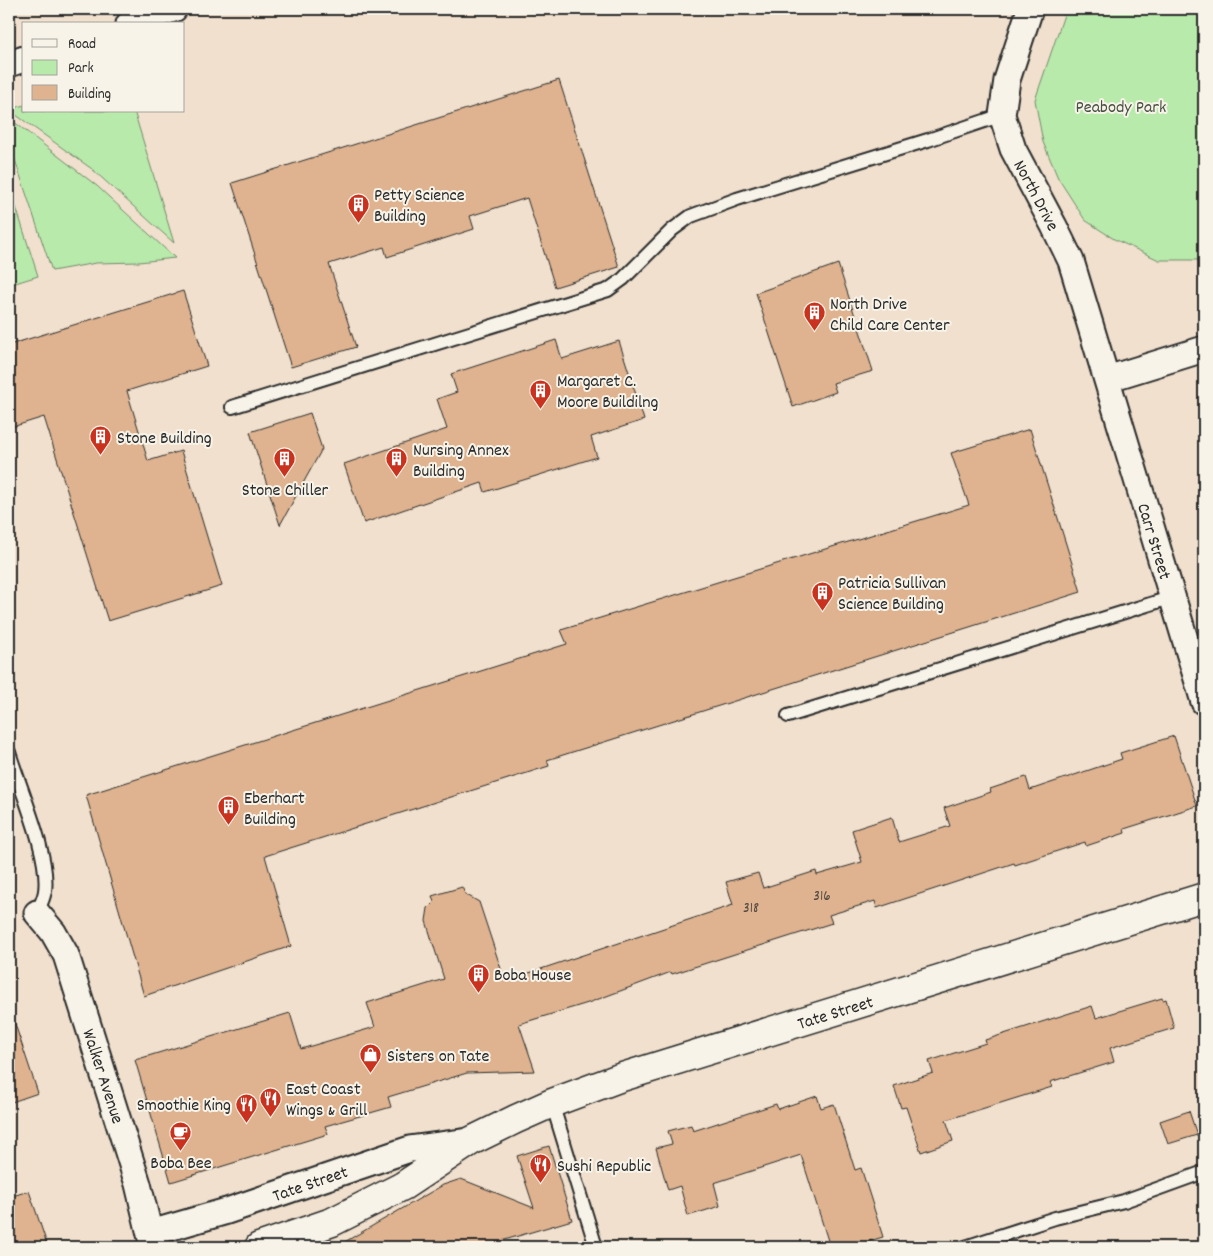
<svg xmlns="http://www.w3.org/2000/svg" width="1213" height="1256" viewBox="0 0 1213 1256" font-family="Dekko,sans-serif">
<rect width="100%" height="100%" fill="#f0e0cd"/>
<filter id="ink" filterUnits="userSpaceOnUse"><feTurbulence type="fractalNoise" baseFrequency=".02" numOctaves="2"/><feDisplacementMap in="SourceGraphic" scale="10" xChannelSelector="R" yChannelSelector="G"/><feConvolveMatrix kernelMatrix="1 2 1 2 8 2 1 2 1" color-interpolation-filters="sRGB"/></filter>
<g filter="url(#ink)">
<path fill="#b8eaab" stroke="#728a6b" d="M1066,9h138v251h-45l-45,-21 -29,-19 -27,-42 -15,-36 -8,-42z
M24,105v6h110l40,132 -82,-74 -83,-59z
M9,118l88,68 78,72 -36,4 -43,1 -44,8 -43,-129z
M9,185l29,91 -29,9z"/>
<path fill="#dfb38f" stroke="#2b2b2b" d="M559,80l60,187 -64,20 -28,-89 -57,18 4,13 -87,28 -3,-10 -55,17 27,83 -65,20 -59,-184z
M838,264l35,107 -40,12 3,9 -43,15 -37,-114z
M183,291l24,75 -80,25 21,70 33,-10 41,135 -114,35 -64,-204 -35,11v-83z
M556,340l6,19 57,-18 25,79 -53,17 6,20 -112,35 -3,-9 -118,40 -20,-59 103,-35 -10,-30 20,-7 -6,-18z
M310,413l12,36 -42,76 -30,-93z
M1030,429l51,163 -534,168 2,6 -284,90 26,90 -147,50 -58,-201 481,-151 -6,-14 408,-125 -18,-52z
M1174,736l23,70 -73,23 1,4 -39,13 -1,-4 -70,23 -1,-2 -137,45 -2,-7 -46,14 3,8 -160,51 -1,-2 -83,31 -69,21 16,47 -68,2 -79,24 3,10 -66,19 3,8 -157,48 -36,-122 155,-47 11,36 74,-22 -8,-24 77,-24 -18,-58 2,-13 6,-6 -2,-6 30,-9 3,7 14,8 26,79 228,-76 -7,-23 32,-9 5,15 53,-17 1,4 45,-13 -10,-32 40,-13 7,25 51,-16 -6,-18 47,-16 -1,-3 36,-12 4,13 92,-31 -2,-6z
M1162,998l1,2 3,-1 8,29 -64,20 4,14 -64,20 2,5 -106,33 7,21 -32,11 -15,-45 -5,1 -7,-22 39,-13 -4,-12 57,-18 -1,-3 107,-34 4,12z
M9,1018h4l25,75 -29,10z
M817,1096l4,12 13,-4 21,66 6,-2 22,69 -33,10h-20l-29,-92 -87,28 6,23 -32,10 -8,-30 -12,4 -12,-42 16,-4 -4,-13 23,-6 2,6 83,-27 2,5z
M1189,1111l8,24 -29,9 -8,-23z
M549,1146l23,74 -91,27h-145l107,-62 18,-6 73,29 -17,-52z
M29,1191l19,56h-39v-50z"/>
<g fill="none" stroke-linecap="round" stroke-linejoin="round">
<defs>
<path id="lane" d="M232,407l376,-117 15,-11 49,-49 19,-14 46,-17 191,-59 74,-25
M788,716l385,-119
M9,752c11,37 41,103 36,139 -1,7 -5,15 -8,22
M552,1103l44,144
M965,1247l90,-29 69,-17 80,-29"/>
<path id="street" d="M1030,9l-23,71 -5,35 11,34 41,77 17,35 133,441
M129,24l45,-15
M9,64l15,-5
M1107,379l97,-30
M37,913l16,19 13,23 72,229 15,63
M151,1233l76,-22 183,-62 61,-8"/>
<path id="secondary" d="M259,1247l73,-25 71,-36 68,-45 45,-22 36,-16 67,-25 585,-181"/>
</defs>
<use href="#lane" stroke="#2b2b2b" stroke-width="16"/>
<use href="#street" stroke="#2b2b2b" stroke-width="29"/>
<use href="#secondary" stroke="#2b2b2b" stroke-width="31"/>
<use href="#lane" stroke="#f7f3e8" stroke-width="12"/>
<use href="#street" stroke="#f7f3e8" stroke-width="25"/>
<use href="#secondary" stroke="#f7f3e8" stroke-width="28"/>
</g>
</g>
<defs>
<symbol id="building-pin" viewBox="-11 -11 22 30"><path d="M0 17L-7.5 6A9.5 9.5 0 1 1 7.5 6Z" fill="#c8321e" stroke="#f7f3e8"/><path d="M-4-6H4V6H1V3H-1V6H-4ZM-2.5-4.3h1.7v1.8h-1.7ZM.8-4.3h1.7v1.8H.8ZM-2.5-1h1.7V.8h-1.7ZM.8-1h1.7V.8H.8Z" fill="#fff"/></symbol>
<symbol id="shop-pin" viewBox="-11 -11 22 30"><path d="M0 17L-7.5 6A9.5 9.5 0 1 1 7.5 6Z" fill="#c8321e" stroke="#f7f3e8"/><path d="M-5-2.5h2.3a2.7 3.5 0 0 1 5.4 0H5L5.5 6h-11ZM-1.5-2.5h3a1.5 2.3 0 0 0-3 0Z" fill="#fff"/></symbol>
<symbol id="restaurant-pin" viewBox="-11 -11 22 30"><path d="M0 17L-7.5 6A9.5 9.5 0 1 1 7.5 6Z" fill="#c8321e" stroke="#f7f3e8"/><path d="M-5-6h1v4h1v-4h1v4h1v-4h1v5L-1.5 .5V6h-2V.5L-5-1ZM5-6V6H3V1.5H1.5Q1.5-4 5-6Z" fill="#fff"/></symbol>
<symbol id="cafe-pin" viewBox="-11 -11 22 30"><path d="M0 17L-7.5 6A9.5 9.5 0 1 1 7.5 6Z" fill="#c8321e" stroke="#f7f3e8"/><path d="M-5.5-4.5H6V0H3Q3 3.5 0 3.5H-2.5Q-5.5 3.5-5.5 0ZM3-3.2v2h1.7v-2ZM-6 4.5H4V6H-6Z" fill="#fff"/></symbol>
</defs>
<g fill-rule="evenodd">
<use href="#building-pin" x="346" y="192" width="25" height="34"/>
<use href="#building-pin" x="802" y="300" width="25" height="34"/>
<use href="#building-pin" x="528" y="378" width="25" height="34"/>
<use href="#building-pin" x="88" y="424" width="25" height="34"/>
<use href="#building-pin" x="272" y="446" width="25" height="34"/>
<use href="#building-pin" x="384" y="446" width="25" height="34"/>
<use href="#building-pin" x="810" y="580" width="25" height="34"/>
<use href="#building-pin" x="216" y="794" width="25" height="34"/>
<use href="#building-pin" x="466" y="962" width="25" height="34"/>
<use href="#shop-pin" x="358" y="1042" width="25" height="34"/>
<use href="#restaurant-pin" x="258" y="1086" width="25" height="34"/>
<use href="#restaurant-pin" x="234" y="1092" width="25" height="34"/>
<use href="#cafe-pin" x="168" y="1120" width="25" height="34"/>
<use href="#restaurant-pin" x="528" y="1152" width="25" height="34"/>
</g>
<g text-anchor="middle" stroke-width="4" stroke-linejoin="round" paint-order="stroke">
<g font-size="15" fill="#584d44">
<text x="822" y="900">316</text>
<text x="751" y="912">318</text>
</g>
<g font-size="18" fill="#475145" stroke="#f7f3e8">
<text x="1121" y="112">Peabody Park</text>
</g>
<g font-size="18" fill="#2b2b2b" stroke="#f7f3e8" text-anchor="start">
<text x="374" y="200">Petty Science<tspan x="374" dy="21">Building</tspan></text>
<text x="830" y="309">North Drive<tspan x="830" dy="21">Child Care Center</tspan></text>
<text x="557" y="386">Margaret C.<tspan x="557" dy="21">Moore Buildilng</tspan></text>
<text x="117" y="443">Stone Building</text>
<text x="413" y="455">Nursing Annex<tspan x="413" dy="21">Building</tspan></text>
<text x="285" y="495" text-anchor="middle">Stone Chiller</text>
<text x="838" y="588">Patricia Sullivan<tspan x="838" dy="21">Science Building</tspan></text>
<text x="244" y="803">Eberhart<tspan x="244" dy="21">Building</tspan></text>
<text x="494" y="980">Boba House</text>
<text x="387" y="1061">Sisters on Tate</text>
<text x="286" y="1094">East Coast<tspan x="286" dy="21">Wings &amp; Grill</tspan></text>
<text x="231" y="1110" text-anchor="end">Smoothie King</text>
<text x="181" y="1168" text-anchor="middle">Boba Bee</text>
<text x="557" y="1171">Sushi Republic</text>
</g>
<g font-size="18" fill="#2b2b2b" stroke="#f7f3e8">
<text transform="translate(1037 195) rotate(62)" y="6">North Drive</text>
<text transform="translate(1155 541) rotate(73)" y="6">Carr Street</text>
<text transform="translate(835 1012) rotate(-17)" y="6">Tate Street</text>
<text transform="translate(104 1076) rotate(72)" y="6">Walker Avenue</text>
<text transform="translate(310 1183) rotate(-19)" y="6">Tate Street</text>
</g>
</g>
<rect width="1213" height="1256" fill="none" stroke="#f7f3e8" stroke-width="30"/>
<rect x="15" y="15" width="1183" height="1226" fill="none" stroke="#2b2b2b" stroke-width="2" filter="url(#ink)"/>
<rect x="22" y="22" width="162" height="90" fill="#f7f3e8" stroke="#a5a39c"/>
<rect x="32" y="39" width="25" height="8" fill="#f7f3e8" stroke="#a5a39c"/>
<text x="68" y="48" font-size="15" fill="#2b2b2b">Road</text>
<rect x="32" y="60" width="25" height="15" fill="#b8eaab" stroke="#a5a39c"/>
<text x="68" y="72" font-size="15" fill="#2b2b2b">Park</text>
<rect x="32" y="85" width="25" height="15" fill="#dfb38f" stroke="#a5a39c"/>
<text x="68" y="98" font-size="15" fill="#2b2b2b">Building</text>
</svg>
